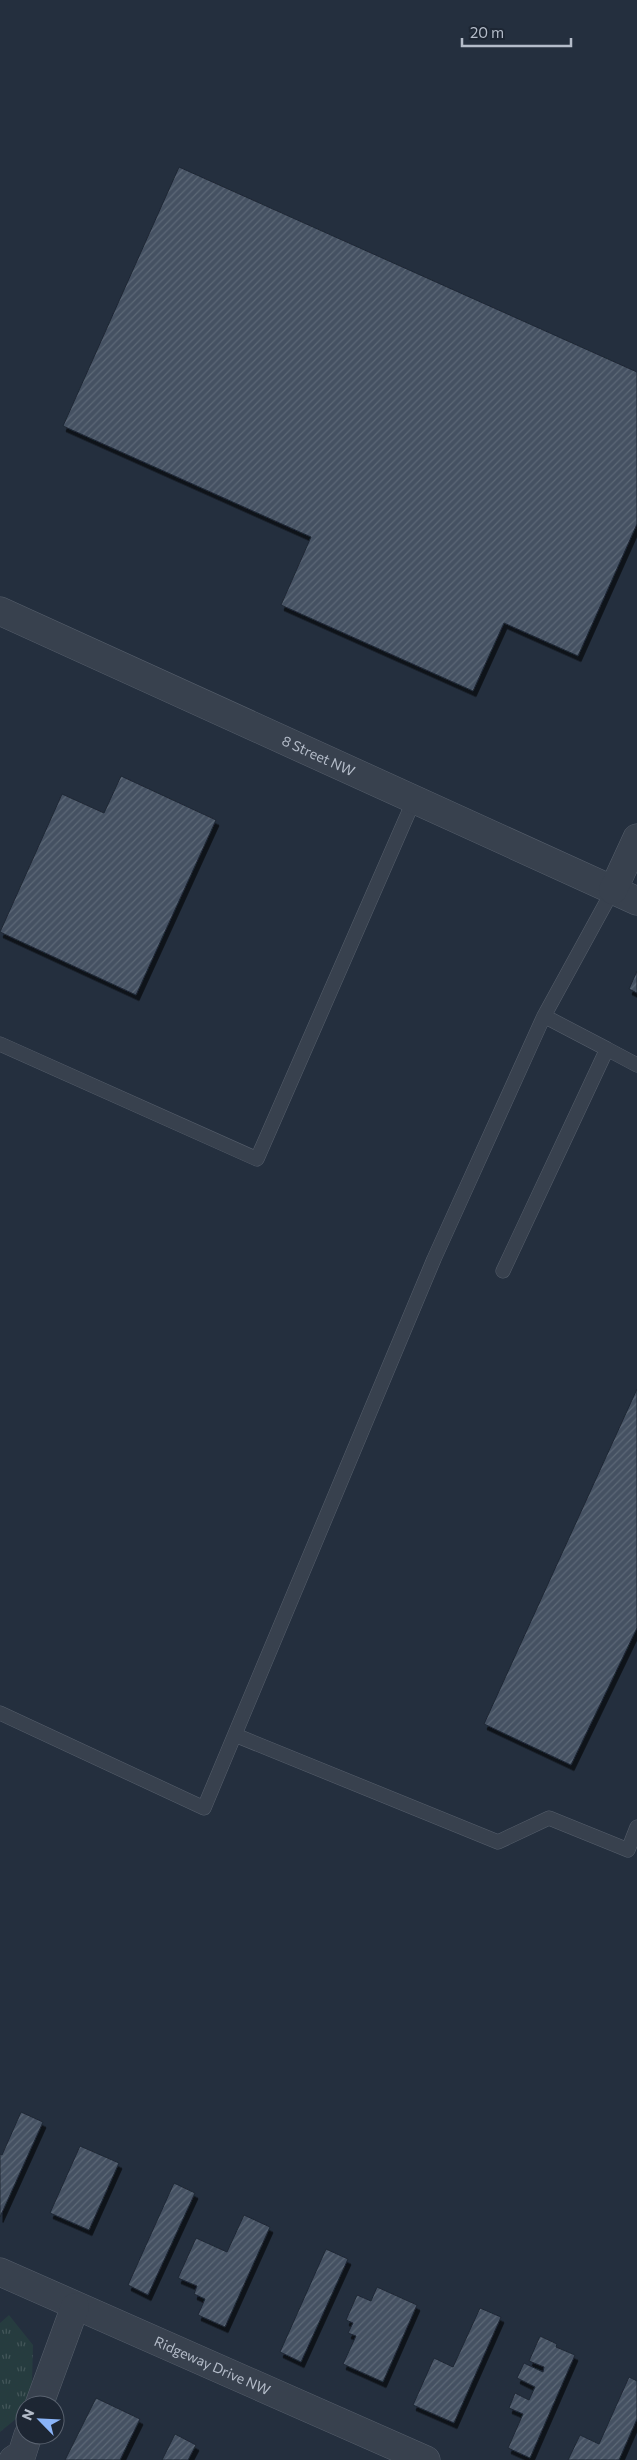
<svg xmlns="http://www.w3.org/2000/svg" width="637" height="2460" viewBox="0 0 637 2460" font-family="Commissioner,sans-serif">
<defs>
<pattern id="park-tufts" width="24" height="20" patternUnits="userSpaceOnUse" patternTransform="scale(1.25)"><rect width="24" height="20" fill="#263c3f"/><path d="M3 7l-1-3M5 7V3M7 7l1-3M15 17l-1-3M17 17v-4M19 17l1-3" fill="none" stroke="#435659"/></pattern>
<pattern id="building-hatch" width="6" height="6" patternUnits="userSpaceOnUse" patternTransform="scale(1.25)"><rect width="6" height="6" fill="#455162"/><path d="M-1 1l2-2M0 6l6-6M5 7l2-2" fill="none" stroke="#5d6877"/></pattern>
<filter id="shadow"><feDropShadow dx="3" dy="5.5" stdDeviation="0" flood-color="#0009"/></filter>
</defs>
<rect width="100%" height="100%" fill="#242f3e"/>
<path fill="url(#park-tufts)" d="M9,2315l24,30 -1,38 -10,31 -22,18v-109z"/>
<path fill="url(#building-hatch)" stroke="#1f2835" filter="url(#shadow)" d="M179,167l458,205v152l-59,132 -74,-33 -31,68 -192,-86 30,-68 -248,-111z
M121,776l95,44 -80,175 -136,-63 62,-138 42,19z
M637,971v22l-8,-4z
M637,1389v239l-66,137 -87,-41z
M21,2112l22,10 -43,95v-63l2,1z
M80,2146l39,17 -30,67 -39,-17z
M174,2183l21,10 -47,102 -20,-10z
M244,2215l26,12 -45,100 -27,-12 7,-16 -11,-5 3,-8 -19,-8 18,-40 31,14z
M326,2249l22,10 -47,103 -21,-10z
M377,2287l40,18 -34,77 -40,-18 13,-28 -8,-3 5,-10 -7,-3 11,-25 14,6z
M480,2308l21,9 -47,106 -41,-18 21,-47 19,9z
M540,2336l17,8 -1,3 19,8 -45,103 -22,-10 15,-34 -14,-6 6,-15 14,7 6,-13 -18,-9 7,-15 19,9 1,-5 -15,-6z
M629,2377l8,4v38l-18,41h-51l12,-25 19,9z
M96,2398l44,21 -20,41h-55z
M175,2434l21,11 -8,15h-26z"/>
<g fill="none" stroke-linecap="round" stroke-linejoin="round">
<defs>
<path id="service" d="M0,1044l257,115 157,-359
M607,1049l-63,-33 69,-126
M503,1271l104,-222 30,16
M0,1713l204,95 230,-549 110,-243
M235,1735l263,107 51,-24 79,32 9,-23"/>
<g id="minor">
<path id="s1" d="M0,611l637,290"/>
<path d="M613,890l24,-52"/>
<path id="s2" d="M0,2272l426,188"/>
<path d="M39,2405l36,-98"/>
<path d="M13,2460l9,-6 6,-19"/>
</g>
</defs>
<use href="#service" stroke="#565f6c" stroke-width="15"/>
<use href="#minor" stroke="#565f6c" stroke-width="29"/>
<use href="#service" stroke="#38414e" stroke-width="14"/>
<use href="#minor" stroke="#38414e" stroke-width="28"/>
</g>
<g text-anchor="middle" stroke-width="4" stroke-linejoin="round" paint-order="stroke">
<g font-size="14" fill="#b4bcc9" stroke="#1d2633">
<text dy="5" stroke="none"><textPath href="#s1" startOffset="350">8 Street NW</textPath></text>
<text dy="5" stroke="none"><textPath href="#s2" startOffset="232">Ridgeway Drive NW</textPath></text>
</g>
</g>
<g transform="translate(40 2420) rotate(294)"><circle r="24" fill="#1d2633" stroke="#59626f"/>
<path d="M0-4L9 19L0 12L-9 19Z" fill="#8ab4f8"/>
<text y="-8" font-size="14" font-weight="bold" text-anchor="middle" fill="#b4bcc9">N</text>
</g>
<path d="M462 38v8h109v-8" fill="none" stroke="#b4bcc9" stroke-width="2.5"/>
<text x="470" y="38" font-size="15" fill="#b4bcc9" stroke="#1d2633" stroke-width="4" paint-order="stroke">20 m</text>
</svg>
